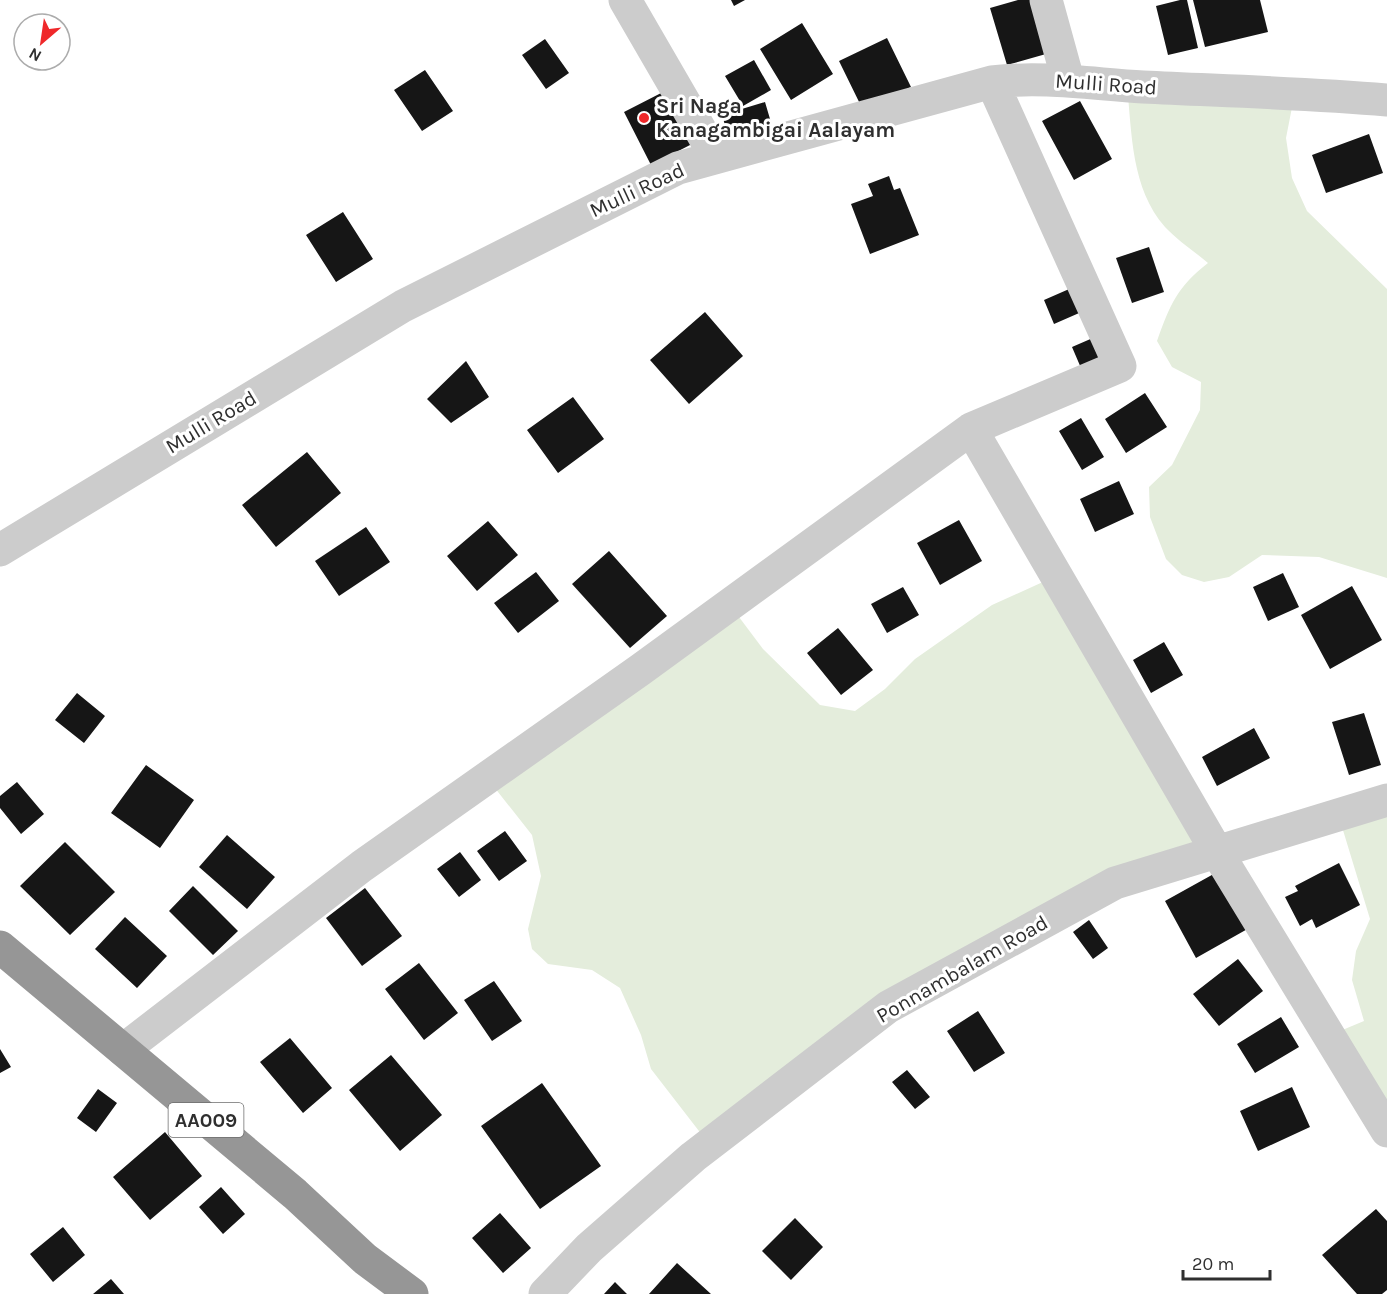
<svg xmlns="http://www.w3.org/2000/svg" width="1387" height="1294" viewBox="0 0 1387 1294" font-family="Karla,sans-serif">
<rect width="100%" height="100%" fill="#fff"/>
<path fill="#e4eddc" d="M1127,85l168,7 -9,46 6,40 15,33 80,78v289l-68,-21 -57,-2 -33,22 -25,5 -22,-7 -16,-16 -16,-42 -1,-30 23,-22 28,-55 1,-28 -29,-15 -15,-26c13,-36 20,-54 51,-78 -14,-12 -31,-23 -43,-36 -34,-39 -33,-93 -38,-142z
M1056,576l161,276 -329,155 -179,137 -58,-75 -10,-34 -21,-47 -28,-18 -44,-6 -16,-15 -4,-20 13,-53 -9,-41 -45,-57 243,-173 33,44 57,56 35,6 30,-22 30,-30 77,-54z
M1387,800v331l-59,-95 36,-15 -12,-41 4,-29 14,-32 -31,-102z"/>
<path fill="#161616" d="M731,0h14l-11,6z
M1018,0h19l16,52 -46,13 -17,-57z
M1180,0h7l11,48 -30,7 -12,-49z
M1193,0h67l8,32 -63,15z
M802,23l31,51 -42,26 -31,-51z
M887,38l24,49 -48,23 -24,-49z
M545,39l24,34 -23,16 -24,-34z
M754,60l17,30 -28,16 -18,-30z
M425,70l28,41 -31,20 -28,-41z
M665,91l27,53 -41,21 -27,-53z
M1080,101l32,58 -38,21 -32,-59z
M765,102l10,34 -43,13 -10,-34z
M1369,134l14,39 -57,20 -14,-38z
M889,176l5,14 6,-2 19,47 -49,19 -19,-50 22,-8 -5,-12z
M343,212l30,47 -37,23 -30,-47z
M1149,247l15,45 -32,11 -16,-45z
M1076,286l10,24 -32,14 -10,-24z
M705,312l38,44 -54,48 -39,-44z
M1102,334l12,28 -30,13 -12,-28z
M466,361l23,36 -38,26 -24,-24z
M1145,393l22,34 -41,26 -21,-34z
M573,397l31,42 -46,34 -31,-43z
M1081,418l23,39 -22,13 -23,-39z
M307,452l34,41 -65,54 -34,-42z
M1119,481l15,33 -39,18 -15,-33z
M959,520l23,41 -42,24 -23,-42z
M488,521l30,34 -41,36 -30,-35z
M366,527l24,35 -51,34 -24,-35z
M609,551l58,65 -37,32 -58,-64z
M536,572l23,29 -41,32 -24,-30z
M1283,573l16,34 -31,14 -15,-34z
M1352,586l30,54 -52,29 -29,-54z
M903,587l16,28 -32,18 -16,-29z
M838,628l35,42 -32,25 -34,-42z
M1164,642l19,33 -32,18 -18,-33z
M77,693l28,23 -21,27 -29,-23z
M1364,713l17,52 -32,10 -17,-53z
M1254,728l16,30 -53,28 -15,-29z
M146,765l48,35 -34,48 -49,-35z
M17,782l27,32 -23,20 -21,-26v-12z
M505,831l22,30 -28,20 -22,-30z
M227,835l48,42 -28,32 -48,-42z
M65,842l50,50 -45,43 -50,-49z
M460,852l21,28 -22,17 -22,-28z
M1339,863l21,42 -44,23 -4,-9 -12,7 -15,-29 13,-6 -3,-5z
M1219,871l32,56 -55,31 -31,-57z
M193,886l45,45 -25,24 -44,-44z
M365,888l37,48 -40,30 -36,-48z
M125,917l42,39 -30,32 -42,-39z
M1089,920l19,28 -15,11 -20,-27z
M1238,959l25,32 -44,35 -26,-32z
M419,963l39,50 -34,27 -39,-51z
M494,981l28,40 -30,20 -28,-41z
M978,1011l27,42 -31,19 -27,-41z
M1281,1017l18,30 -44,26 -18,-29z
M290,1038l42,50 -29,25 -43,-51z
M0,1049l11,18 -11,6z
M391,1055l51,60 -42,36 -51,-61z
M907,1070l23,27 -15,12 -23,-27z
M542,1083l59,83 -61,43 -59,-83z
M1292,1087l18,40 -52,24 -18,-40z
M98,1089l19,14 -21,29 -19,-14z
M165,1132l37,44 -52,44 -37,-43z
M221,1187l24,27 -22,20 -24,-27z
M1376,1209l11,12v69l-5,4h-25l-35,-39z
M500,1213l31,35 -28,25 -31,-35z
M795,1218l28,29 -32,33 -29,-29z
M63,1227l22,28 -32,27 -23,-28z
M677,1263l34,31h-62z
M111,1279l13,15h-31z
M615,1282l12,12h-23z"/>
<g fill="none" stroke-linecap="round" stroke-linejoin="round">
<path stroke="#ccc" stroke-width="33" d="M625,0l91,157
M1046,0l22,80
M992,82l128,284 -149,63 246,423 170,279
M0,550l403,-244 275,-138 314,-86c51,-6 100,2 151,5 82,4 163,6 244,13
M123,1050l239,-184 278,-196 331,-241
M545,1294l44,-46 104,-91 195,-150 227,-124 272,-83"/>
<path stroke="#969696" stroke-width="33" d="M0,947l295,247 70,65 47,35"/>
</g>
<circle fill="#ef282a" stroke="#fff" stroke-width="2" cx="644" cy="118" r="6"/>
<g text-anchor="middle" stroke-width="6" stroke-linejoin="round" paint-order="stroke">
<rect fill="#fff" stroke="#6d6d6d" stroke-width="1.5" x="168.5" y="1103" width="75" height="34" rx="4.5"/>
<g font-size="20" font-weight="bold" fill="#2f2f2f">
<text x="206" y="1127">AA009</text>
</g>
<g font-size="21" fill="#2f2f2f" stroke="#fff">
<text transform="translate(1106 84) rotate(4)" y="7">Mulli Road</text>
<text transform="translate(637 190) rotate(-25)" y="7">Mulli Road</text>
<text transform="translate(211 422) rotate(-31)" y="7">Mulli Road</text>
<text transform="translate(962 969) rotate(-30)" y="7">Ponnambalam Road</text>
</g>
<g font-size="21" font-weight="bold" fill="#2f2f2f" stroke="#fff" text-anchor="start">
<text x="656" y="113">Sri Naga<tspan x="656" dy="24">Kanagambigai Aalayam</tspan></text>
</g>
</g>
<g transform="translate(42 42) rotate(209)"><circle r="28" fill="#ffffff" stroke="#acacac" stroke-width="1.5"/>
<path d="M0-4.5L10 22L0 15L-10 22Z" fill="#ef282a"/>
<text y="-9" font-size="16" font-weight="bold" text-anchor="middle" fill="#2f2f2f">N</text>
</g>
<path d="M1183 1270v9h87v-9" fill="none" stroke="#2f2f2f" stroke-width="3"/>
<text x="1192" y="1270" font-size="18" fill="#2f2f2f" stroke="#ffffff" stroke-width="4.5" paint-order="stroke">20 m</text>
</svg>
